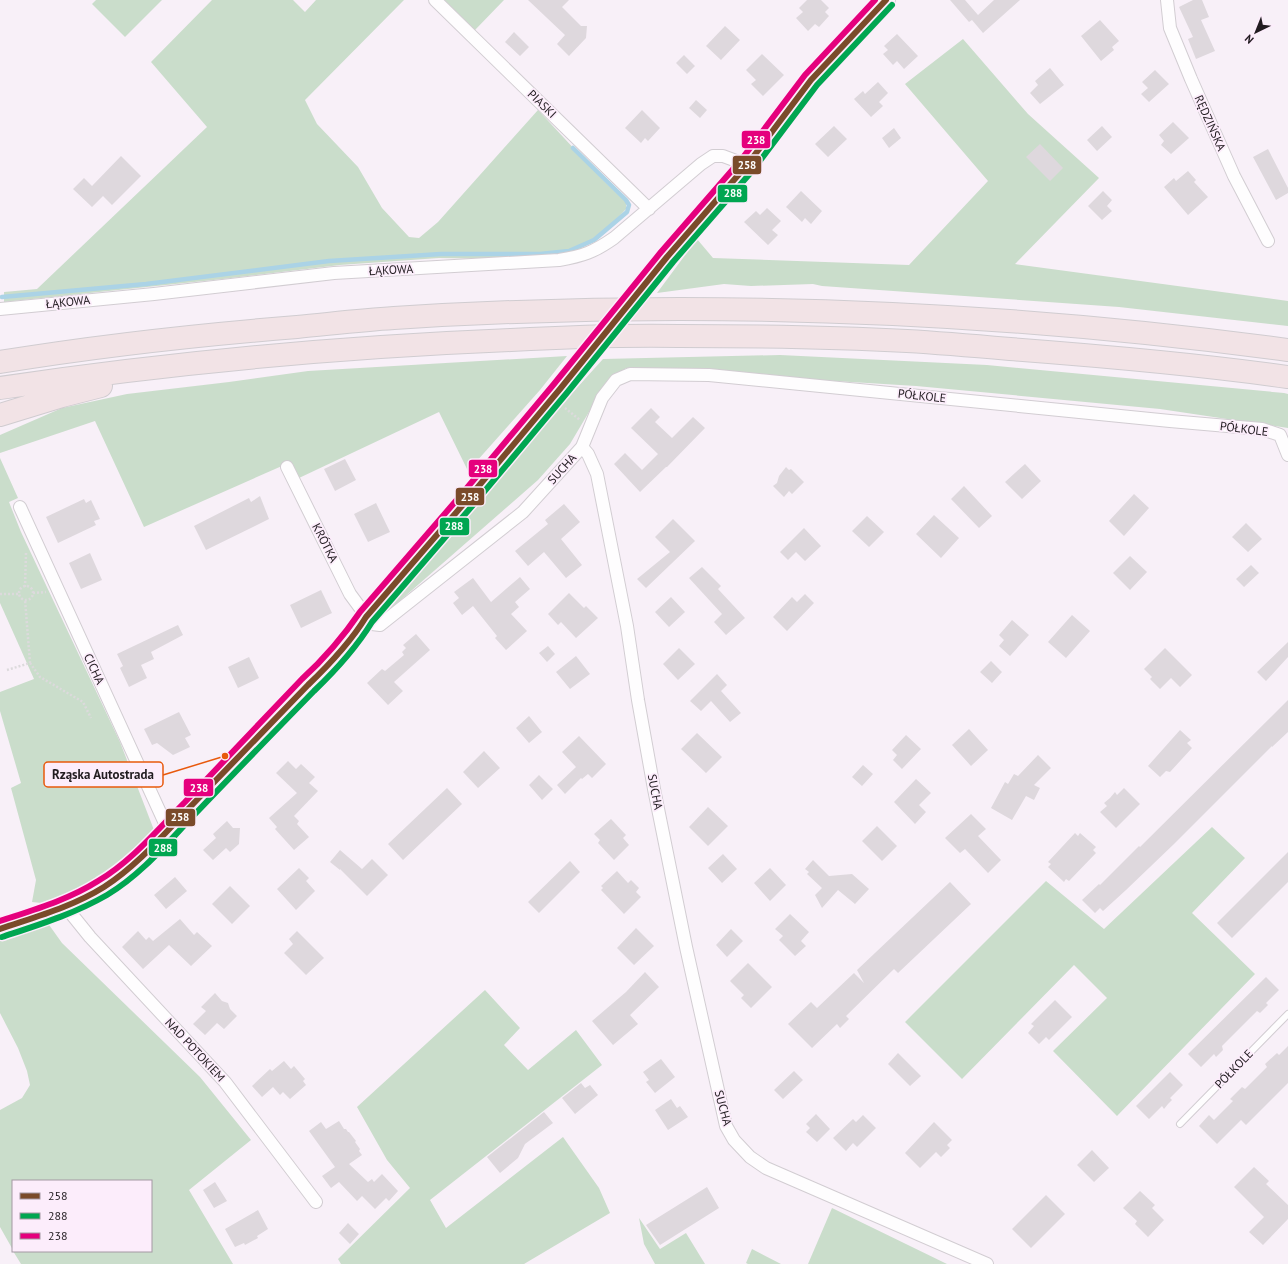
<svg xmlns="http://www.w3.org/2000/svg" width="1288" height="1264" viewBox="0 0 1288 1264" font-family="'PT Sans',sans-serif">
<rect width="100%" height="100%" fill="#f8f0f8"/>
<path fill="#caddcb" d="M96,0h66l-37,37 -33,-33z
M212,0h81l12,12 11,-12h88l-99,100 12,24 41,43 24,41 27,29 10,1 19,-16 100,-112 67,72 21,20v7l-26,28 -15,9 -15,7 -65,6 -66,-1 -99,7 -117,14 -219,23v-10l33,-3 170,-162 -56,-65z
M444,0h60l-29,30z
M963,39l65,75 71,64 -84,86 273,37v25l-169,-19 -297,-21 -9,-2 -62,2 -27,-2 -67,9 40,-54 16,19 196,7 79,-84 -83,-97z
M780,355l207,10 297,28 4,1v34l-128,-19 -244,-23 -290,-18 -13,10 -14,17 -29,49 -32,36 -159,139 4,-9 175,-208 7,-1 38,-42z
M567,356l-27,34 -72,81 -29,-59 -140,66 -8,-16 -147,65 -49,-106 -95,32v-18l62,-27 65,-14 102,-12 79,-11z
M0,458l18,40 -9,4 12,30 99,210 34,88 -18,22 -59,40 -26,12 -19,-2 4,-22 -25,-92 10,-5 -21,-72v-19l34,-13 -34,-76z
M1212,827l33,31 -53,55 63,61 -138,142 -64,-65 54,-53 -33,-33 -112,114 -57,-57 141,-141 58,48z
M47,922l15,21 138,134 51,63 -62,50 44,74h-212l-8,-13h138v-70h-138v69l-13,-23v-117l22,-12 8,-13 -3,-14 -9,-23 -18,-35v-74z
M485,990l35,38 -16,17 24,25 48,-40 26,35 -172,135 16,28 117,-91 36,51 11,25 -86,51h-183l-3,-5 72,-71 -23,-28 -30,-53z
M832,1208l115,56h-139z
M639,1218l21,31 26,-16 19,31h-50l-11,-20z
M752,1249l29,15h-33l-2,-1z"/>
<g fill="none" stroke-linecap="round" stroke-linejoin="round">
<path stroke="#abd3e6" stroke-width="4.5" d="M2,297l144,-13 183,-23 112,-7h99l29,-3 25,-11 33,-28 2,-7 -3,-5 -53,-52"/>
</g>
<path fill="#ded8dd" d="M528,0h41l-7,7 19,19h6l-1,12 -17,18 -12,-12 8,-9z
M807,0h14l8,8 -4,4 4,4 -10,11 -4,-3 -7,7 -12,-13 7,-6 -4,-4z
M950,0h15l13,15 16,-15h26l-37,33 -11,-13 -3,2z
M1193,0h9l7,17 -8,3 14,31 -19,8 -8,-20 5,-2 -14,-30z
M1100,20l19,21 -7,6 2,3 -13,11 -20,-25z
M725,26l15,14 -19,20 -15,-14z
M514,32l15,15 -9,9 -15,-14z
M897,34l21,22 -14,13 -7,-8 -4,4 -10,-11 5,-4 -4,-4z
M762,54l22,21 -21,21 -12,-12 5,-4 -10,-10z
M684,55l11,11 -8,8 -11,-11z
M1050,68l14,17 -24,19 -10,-11 8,-8 -3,-4z
M1155,70l14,14 -20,18 -8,-8 7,-6 -6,-6z
M878,82l10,11 -9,9 4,4 -12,11 -17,-18 9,-8 2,3z
M696,100l11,10 -7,8 -11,-10z
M642,110l18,18 -12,13 -3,-3 -4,5 -16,-15z
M1173,122l16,16 -18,16 -10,-9 3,-4 -5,-6z
M834,126l13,13 -19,18 -13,-13z
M1102,126l10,11 -15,14 -10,-11z
M894,128l7,10 -12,10 -7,-10z
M1040,144l23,24 -13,13 -24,-24z
M1268,149l20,39v5l-12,7 -23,-43z
M121,156l20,20 -29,29 -9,-9 -11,11 -19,-18 11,-11 8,8z
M1188,171l8,9 -2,2 14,15 -20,18 -24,-28 10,-9 2,3z
M801,191l21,20 -11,13 -6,-6 -3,4 -16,-15z
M1103,191l9,9 -5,6 5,5 -10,9 -14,-14z
M767,208l14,13 -9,9 6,5 -10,10 -24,-23 12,-11 4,4z
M651,408l9,9 -5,5 17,16 21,-21 12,11 -38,39h-1l-26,25 -26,-28 11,-11 17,17 16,-16 -27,-26z
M345,459l11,21 -21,11 -11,-22z
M1025,464l16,17 -19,18 -17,-17z
M786,467l3,3 2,-1 13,13 -12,12 -3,-3 -5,6 -11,-11 4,-3 2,-7z
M964,486l28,30 -13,12 -28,-29z
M1134,494l15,14 -25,28 -15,-15z
M260,496l9,23 -63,31 -12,-24 55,-28 2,4z
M84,499l2,4 5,-3 9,19 -6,2 2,4 -38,18 -12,-26z
M376,503l14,29 -22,10 -14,-28z
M564,504l16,18 -19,17 21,26 -16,13 -22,-26 -16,14 -13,-15 33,-27 -3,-4z
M934,515l25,23 -18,20 -25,-24z
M867,516l17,16 -15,15 -17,-16z
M673,519l22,22 -49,47 -9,-9 33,-27 -15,-15z
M1246,523l16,16 -14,13 -16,-15z
M804,528l17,18 -16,15 -9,-9 -8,8 -8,-8z
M90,553l12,27 -21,9 -12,-26z
M1130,556l17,16 -17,18 -17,-17z
M1251,565l8,8 -15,14 -8,-8z
M702,567l19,19 -3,3 27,29 -19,17 -12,-13 8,-8 -33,-36z
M520,577l10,12 -15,13 4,5 -8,7 16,17 -21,19 -11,-12 2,-2 -24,-30 -11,9 -9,-12 6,-5 -5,-6 19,-14 18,24z
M321,590l11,23 -31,15 -11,-23z
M569,593l15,15 2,-2 12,12 -22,20 -15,-16 -3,3 -10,-11z
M805,594l9,9 -27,28 -14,-14 19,-20 5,5z
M671,597l14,15 -16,15 -14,-15z
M1072,615l18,16 -24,27 -18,-16z
M1012,620l17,15 -19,21 -11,-10 5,-6 -5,-5z
M178,625l5,10 -32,17 3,7 -13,6 6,13 -18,9 -9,-19 3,-2 -6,-12z
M416,634l14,16 -36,32 9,9 -15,14 -21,-22 15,-14 3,2 19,-16 -2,-3 4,-4 -3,-3z
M1288,642v15l-22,24 -9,-9z
M548,646l7,8 -8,8 -8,-9z
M679,648l16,16 -17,16 -15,-16z
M1165,648l27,27 -12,12 -9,-9 -11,11 -10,-10 2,-2 -8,-8z
M576,656l14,18 -20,15 -14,-17z
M249,657l10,21 -21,10 -10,-21z
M991,661l11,11 -10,11 -12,-11z
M717,674l10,11 -6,6 20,22 -11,9 -19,-21 -10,10 -11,-10z
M1288,700v32l-16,15v-1l-98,98 -48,46 -23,21 -3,-3 -5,5 -13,-13 17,-16 1,1 39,-39 1,1z
M179,712l12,23 -6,3 5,9 -17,8 -16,-12 -5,2 -8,-16z
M529,716l13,16 -13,11 -13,-15z
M969,729l19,21 -17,16 -19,-21z
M1180,730l11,10 -4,3 5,5 -22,24 -4,-1 -6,6 -12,-11z
M697,733l25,24 -16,16 -25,-24z
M906,735l15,14 -19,20 -9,-9 4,-5 -5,-5z
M579,736l27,28 -14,14 -4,-4 -6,5 -1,-1 -16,16 -8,-9 19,-18 -14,-15z
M484,751l16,17 -22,20 -15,-16z
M1038,755l13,13 -17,17 6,3 -6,12 -8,-4 -14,24 -21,-12 14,-26 3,2 6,-10 4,2z
M288,761l8,8 5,-5 14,13 -6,6 9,8 -24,25 5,5 -2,3 12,13 -15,13 -19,-21 2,-2 -8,-9 28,-25 -21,-20z
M863,765l10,9 -11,12 -10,-9z
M539,775l14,14 -11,11 -13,-15z
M916,779l15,14 -12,12 7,7 -11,12 -21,-22z
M447,788l15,16 -59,56 -15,-16z
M1124,788l16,16 -24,24 -16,-16 7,-6 -3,-3 6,-5 5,-6 2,3z
M708,807l20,19 -20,20 -19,-19z
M971,814l15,15 -8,7 23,24 -13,13 -23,-24 -5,4 -15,-15z
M611,819l15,16 -3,3 6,7 -15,15 -16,-17 2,-3 -6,-6z
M227,821l6,7h7l-1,16 -9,8 -4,-4 -13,12 -10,-10 13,-12 -3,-4z
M877,826l20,20 -15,15 -20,-20z
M1075,833l3,3 2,-3 16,14 -3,3 3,3 -27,28 -3,-2 -2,3 -16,-15 3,-3 -3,-2z
M340,850l22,19 10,-10 16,16 -21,21 -27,-27v1l-10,-8z
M1288,852v30l-56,56 -15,-15z
M723,854l14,15 -15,14 -14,-15z
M813,860l16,16 23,-2 17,15 -14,15 -17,-14 -16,18 -7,-13 7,-7 -15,-14 2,-2 -4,-3z
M570,861l10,11 -41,41 -11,-11z
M299,868l10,10 -3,3 9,10 -19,19 -19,-21z
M770,868l16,17 -16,16 -16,-18z
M617,871l11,12 3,-3 8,8 -3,4 5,5 -17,17 -23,-24 2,-2 -2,-2z
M175,877l12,14 -21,18 -12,-14z
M950,882l21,22 -73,69 -4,-4 -48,47 3,3 -9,9 -3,-4 -25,24 -24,-24 23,-22 6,6 37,-35 10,10 -7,-13z
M230,886l20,20 -18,18 -20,-20z
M790,914l19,18 -8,9 5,5 -11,10 -16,-16 4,-4 -8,-7z
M180,919l14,16 3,-3 15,14 -21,20 -22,-21 -26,24 -21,-22 16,-16 8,9 3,-3 4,4z
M636,928l18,18 -20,19 -17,-17z
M731,929l12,12 -16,16 -11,-12z
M297,931l27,27 -18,17 -22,-22 9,-9 -4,-5z
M748,963l24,24 -21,21 -10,-10 3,-3 -14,-14z
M645,972l14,15 -29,28 8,9 -25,21 -21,-24 34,-29z
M1266,977l13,13 -13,13 2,2 -8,8 -3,-2 -35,35 1,4 -7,7 -2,-3 -13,13 -13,-13z
M215,993l7,8 6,2 2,6 7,7 -13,13 -7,-6 -12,12 -12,-11 13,-13 -5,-4z
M1055,1000l17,17 -23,23 -3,-3 -7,7 -11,-11 6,-7 -3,-2z
M1288,1046v37l-42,42 -5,-5 -24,24 -18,-18 10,-11 5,5 19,-19 -3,-2 12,-12 3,2 22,-22 -2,-3 12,-11 2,2z
M898,1053l23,23 -11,10 -22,-22z
M661,1059l14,18 -20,16 -9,-11 3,-2 -6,-8z
M284,1061l7,8 3,-3 11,13 -2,2 3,4 -16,14 -7,-7 -3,3 -7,-8 -11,10 -10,-11 18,-17 2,2z
M794,1071l9,9 -20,19 -9,-9z
M1170,1072l13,13 -13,13 2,2 -4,4 -4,5 -2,-3 -13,13 -13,-13z
M581,1083l4,5 5,-3 8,10 -23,19 -13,-16z
M671,1099l6,9 3,-2 8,11 -20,13 -13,-20z
M544,1112l9,11 -28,21 -7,14 -18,15 -13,-16z
M816,1114l14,15 -13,13 -11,-10 4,-4 -4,-4z
M863,1115l13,13 -19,19 -4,-4 -7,8 -13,-13 20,-19 3,3z
M339,1121l5,8h2l2,3h1l7,9 -1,1 5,7 -1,2 3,4 -13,9 19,18 4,-3 2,3 8,-8 16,17 -9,10 -3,-3 -11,11 -13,-13 -5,5 -18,-19 -8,6 -9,-12 13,-9 -26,-36 12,-9 5,7z
M934,1122l18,18 -5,5 3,3 -9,9 -5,-5 -16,16 -15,-15z
M1092,1150l17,18 -15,14 -17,-17z
M1254,1167l15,14 -3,3 22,21v14l-25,26 -14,-13 15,-15 -30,-30z
M215,1182l12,19 -13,7 -11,-18z
M707,1187l12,21 -59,37 -14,-20z
M1140,1191l15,14 -3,3 12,12 -16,17 -13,-13 2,-3 -14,-13z
M1046,1195l19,19 -34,34 -19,-19z
M258,1210l10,19 -11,7 1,2 -13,7 -1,-2 -9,4 -10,-18z
M348,1223l11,11 -9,10 -11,-11z"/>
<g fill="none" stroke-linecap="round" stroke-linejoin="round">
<defs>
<path id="lane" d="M1180,1124l108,-110"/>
<path id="street" d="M435,0l214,209
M1167,0l3,28 21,51 43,97 34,65
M0,309l154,-15 180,-21 225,-13c24,-4 35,-8 55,-22l87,-74 12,-8h10l24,9
M582,447l6,7 9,20 30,152 11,74 16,89 32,158 40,179 8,14 16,17 16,11 221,96
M287,467l63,127 22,30 8,1 143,-113 59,-65 20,-49 14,-18 14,-6 79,1 461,46 92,8 18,6 8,20
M20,507l149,325
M65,906l25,31 135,145 91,120"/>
<path id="secondary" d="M667,257l80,-92 64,-85 75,-80
M0,929c39,-13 82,-25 116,-50 23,-17 45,-39 64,-61l128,-133c22,-20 43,-42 58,-68l101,-117 93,-111"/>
<path id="highway" d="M0,362c98,-16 197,-27 297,-35 32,-3 64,-7 97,-9 298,-19 598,-8 894,32
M0,388c169,-25 339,-41 511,-48 56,-3 112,-5 168,-4 76,0 152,1 228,5 34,2 69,5 103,8 93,7 186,15 278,28
M0,415l62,-19 39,-10"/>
</defs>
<use href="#lane" stroke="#d2cdd2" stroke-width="8"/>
<use href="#street" stroke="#d2cdd2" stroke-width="14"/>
<use href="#secondary" stroke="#d2cdd2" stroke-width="20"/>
<use href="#highway" stroke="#d0ccd0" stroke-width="24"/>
<path stroke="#dcdadc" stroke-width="2.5" stroke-dasharray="2 2" stroke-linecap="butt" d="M565,408l15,12
M19 593a7 7 0 1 1 14 0a7 7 0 1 1-14 0Z
M25,587l1,-34
M33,593l13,-1
M0,594h19
M30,663l10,14 43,25 8,16
M7,670l23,-7 -5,-63"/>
<use href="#lane" stroke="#fefdfe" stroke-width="6"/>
<use href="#street" stroke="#fefdfe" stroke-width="12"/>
<use href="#secondary" stroke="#fefdfe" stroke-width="18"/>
<use href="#highway" stroke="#f2e3e6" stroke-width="22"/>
<defs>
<path id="secondary-bridge" d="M560,389l107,-132"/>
</defs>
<use href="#secondary-bridge" stroke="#d2cdd2" stroke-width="20" stroke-linecap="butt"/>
<use href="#secondary-bridge" stroke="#fefdfe" stroke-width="18"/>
<defs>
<path id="bus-1" d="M0,929c35,-12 72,-22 104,-42 34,-22 60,-53 88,-82 39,-40 77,-80 116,-120 22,-21 42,-42 58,-68l101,-117 93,-111 107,-132 80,-92 64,-85 75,-80"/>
<path id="bus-2" d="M2,937c36,-12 72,-23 105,-42 35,-21 61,-53 89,-82 39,-41 78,-81 118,-122 22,-21 42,-43 58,-69l101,-117 93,-111 107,-132 80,-92 64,-85 75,-80"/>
<path id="bus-3" d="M0,921c33,-11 68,-21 98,-40 34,-20 59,-51 87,-79 39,-41 78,-82 117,-123 22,-20 41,-42 58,-67l101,-117 93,-111 107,-132 80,-92 64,-85 70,-75"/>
</defs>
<use href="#bus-1" stroke="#fcedfb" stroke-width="9"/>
<use href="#bus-2" stroke="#fcedfb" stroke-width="9"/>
<use href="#bus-3" stroke="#fcedfb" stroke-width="9"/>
<use href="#bus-1" stroke="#7a4b2a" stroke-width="6"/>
<use href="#bus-2" stroke="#00a651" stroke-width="6"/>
<use href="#bus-3" stroke="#e5007d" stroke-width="6"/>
</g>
<g text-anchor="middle" stroke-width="3.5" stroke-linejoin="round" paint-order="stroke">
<g font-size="12" fill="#211c20" stroke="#fcedfb">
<text transform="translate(542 104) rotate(44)" y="4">PIASKI</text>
<text transform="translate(1210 123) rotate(66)" y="4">RĘDZIŃSKA</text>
<text transform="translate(391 270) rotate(-3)" y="4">ŁĄKOWA</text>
<text transform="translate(68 302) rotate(-6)" y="4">ŁĄKOWA</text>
<text transform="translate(922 396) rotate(6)" y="4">PÓŁKOLE</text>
<text transform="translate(1244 429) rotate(7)" y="4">PÓŁKOLE</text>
<text transform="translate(562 469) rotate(-48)" y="4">SUCHA</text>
<text transform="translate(325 543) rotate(63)" y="4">KRÓTKA</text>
<text transform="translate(94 669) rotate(65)" y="4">CICHA</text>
<text transform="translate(655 792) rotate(79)" y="4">SUCHA</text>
<text transform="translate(195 1050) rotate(47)" y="4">NAD POTOKIEM</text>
<text transform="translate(1234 1069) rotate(-46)" y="4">PÓŁKOLE</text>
<text transform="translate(723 1108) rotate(75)" y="4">SUCHA</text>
</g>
</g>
<path fill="none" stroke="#e8590c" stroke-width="1.5" d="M225 756L163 775"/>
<circle fill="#e8590c" stroke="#fcedfb" stroke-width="1.5" cx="225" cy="756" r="4"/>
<rect fill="#fcedfb" stroke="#e8590c" stroke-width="1.5" x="44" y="762" width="119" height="25" rx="4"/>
<g font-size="13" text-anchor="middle" font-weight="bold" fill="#211c20">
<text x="103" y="779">Rząska Autostrada</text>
</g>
<g stroke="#fcedfb" stroke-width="1.5">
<rect x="741" y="130" width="30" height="19" rx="4" fill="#e5007d"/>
<rect x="732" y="155" width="30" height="20" rx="4" fill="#7a4b2a"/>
<rect x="717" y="184" width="31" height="19" rx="4" fill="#00a651"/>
<rect x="468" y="459" width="30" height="19" rx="4" fill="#e5007d"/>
<rect x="455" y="487" width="30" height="19" rx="4" fill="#7a4b2a"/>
<rect x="439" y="517" width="31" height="19" rx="4" fill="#00a651"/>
<rect x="183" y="778" width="31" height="19" rx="4" fill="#e5007d"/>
<rect x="165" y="808" width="31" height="19" rx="4" fill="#7a4b2a"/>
<rect x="148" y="838" width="30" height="19" rx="4" fill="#00a651"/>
</g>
<g font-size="11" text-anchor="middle" font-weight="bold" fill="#fff">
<text x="756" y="144">238</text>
<text x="747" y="169">258</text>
<text x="733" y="197">288</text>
<text x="483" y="473">238</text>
<text x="470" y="501">258</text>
<text x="454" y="530">288</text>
<text x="199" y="792">238</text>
<text x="180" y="821">258</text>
<text x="163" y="852">288</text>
</g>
<rect x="12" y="1180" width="140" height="72" fill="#fcedfb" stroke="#a499a3"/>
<rect x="20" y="1193" width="20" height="6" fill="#7a4b2a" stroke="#a499a3"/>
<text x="48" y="1200" font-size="12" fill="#211c20">258</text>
<rect x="20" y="1213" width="20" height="6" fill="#00a651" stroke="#a499a3"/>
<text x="48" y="1220" font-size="12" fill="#211c20">288</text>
<rect x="20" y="1233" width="20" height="6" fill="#e5007d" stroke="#a499a3"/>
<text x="48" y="1240" font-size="12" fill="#211c20">238</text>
<g transform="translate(1256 32) rotate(223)" stroke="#fcedfb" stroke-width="3" paint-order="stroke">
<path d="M0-3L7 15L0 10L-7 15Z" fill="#211c20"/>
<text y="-6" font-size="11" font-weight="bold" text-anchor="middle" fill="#211c20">N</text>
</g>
</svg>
